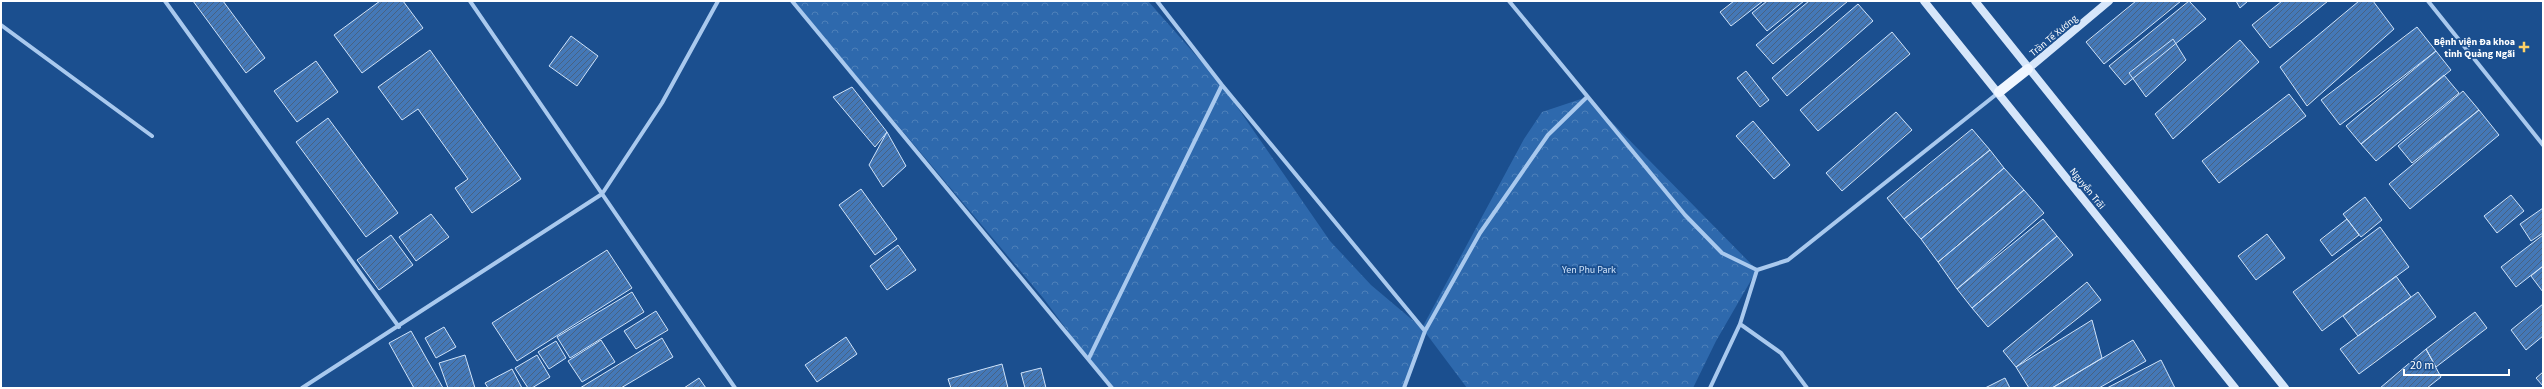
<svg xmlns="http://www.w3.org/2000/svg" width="2544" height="389" viewBox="0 0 2544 389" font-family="'Source Sans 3',sans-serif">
<defs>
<pattern id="park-crowns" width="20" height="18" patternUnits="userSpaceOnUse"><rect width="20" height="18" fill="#2e69ad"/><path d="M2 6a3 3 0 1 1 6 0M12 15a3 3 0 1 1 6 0" fill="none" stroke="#4d80b9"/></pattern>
<pattern id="building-hatch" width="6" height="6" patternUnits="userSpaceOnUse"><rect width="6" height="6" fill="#4478b7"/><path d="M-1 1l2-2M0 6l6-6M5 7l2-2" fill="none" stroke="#486282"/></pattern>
</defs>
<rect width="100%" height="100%" fill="#1b4f8f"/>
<path fill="url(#park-crowns)" d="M793,1h355l74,84 108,156 41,44 51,43 102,-189 18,-27 45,-15 170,173 -41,71 -23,47h-226l-42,-56 -23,56h-292l-66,-89z"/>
<path fill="url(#building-hatch)" stroke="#cfe3fa" d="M193,1h30l42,57 -19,15z
M380,1h23l20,27 -61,45 -28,-38z
M1734,1h29l-32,25 -11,-14z
M1767,1h37l-37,30 -15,-18z
M1809,1h39l-75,63 -17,-19z
M2136,1h45l-77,63 -18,-22z
M2189,1l17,18 -81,66 -16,-19z
M2236,1h12l-8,7z
M2282,1h46l-58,47 -18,-23z
M2359,1h14l21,28 -87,77 -27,-39z
M1858,4l15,17 -86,75 -15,-18z
M2417,27l19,24 -96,74 -19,-25z
M1892,32l18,22 -92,77 -18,-21z
M571,36l27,20 -21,30 -28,-20z
M2173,39l13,21 -40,37 -17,-24z
M2240,40l19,22 -86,77 -18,-25z
M430,50l91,129 -49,34 -17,-25 13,-9 -50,-70 -16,11 -24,-33z
M2436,51l15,19 -90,74 -15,-18z
M316,61l22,31 -41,30 -23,-31z
M1746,71l23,29 -9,7 -23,-29z
M2444,75l15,18 -83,68 -15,-17z
M852,87l35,45 -12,15 -42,-50z
M2463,91l16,19 -67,53 -14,-17z
M2289,94l17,22 -87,67 -17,-22z
M2479,110l20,25 -89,74 -21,-25z
M1896,112l16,18 -70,61 -16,-18z
M328,118l70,95 -32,24 -70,-95z
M1753,121l37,44 -16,14 -38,-43z
M1972,129l18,21 -86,69 -17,-21z
M887,132l19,34 -23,21 -14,-22z
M1990,150l14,18 -83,71 -17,-20z
M2004,168l20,22 -86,72 -17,-23z
M861,189l36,50 -22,16 -36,-50z
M2024,190l20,23 -87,76 -19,-27z
M2511,195l13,16 -27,22 -13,-17z
M2365,197l17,23 -21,17 -18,-23z
M2543,208v25l-12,8 -11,-17z
M431,214l18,23 -33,24 -17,-24z
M2043,219l14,17 -85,72 -15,-19z
M2347,219l12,16 -27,21 -12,-16z
M2380,227l29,40 -87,64 -29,-39z
M2267,234l18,24 -29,22 -18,-24z
M391,235l22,30 -34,25 -22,-30z
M2543,235v31l-27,21 -15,-20z
M2057,236l16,19 -85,72 -16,-19z
M898,245l18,25 -29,20 -17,-24z
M607,250l25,38 -115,73 -25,-38z
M2543,266v26l-12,-16z
M2396,276l15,21 -53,39 -15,-20z
M2087,282l14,18 -85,67 -13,-16z
M632,292l12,20 -74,46 -13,-21z
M2418,292l18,25 -77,57 -19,-25z
M2543,304v32l-17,14 -15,-20z
M656,311l12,19 -32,19 -12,-18z
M2475,312l12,16 -51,39 -10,-18z
M2092,320l10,38 -50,30h-23l-13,-21z
M444,327l12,20 -20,11 -11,-20z
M411,331l32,57h-29l-25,-45z
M846,337l11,17 -40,28 -12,-17z
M662,338l11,19 -52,31h-41z
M601,340l14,22 -33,20 -14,-21z
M2133,340l13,21 -47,27h-47z
M556,341l10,17 -17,11 -11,-17z
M2426,349l15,28 -14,11h-47z
M465,355l10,33h-27l-9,-25z
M537,355l13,22 -18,11h-4l-13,-20z
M2161,360l14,28h-68z
M1002,364l6,24h-57l-3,-9z
M1041,368l5,20h-21l-4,-15z
M512,369l10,19h-34l-3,-5z
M2543,372v14l-7,-8z
M699,378l7,10h-22z
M2005,378l5,10h-25z"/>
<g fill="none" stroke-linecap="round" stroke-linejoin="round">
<path stroke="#a9c9ee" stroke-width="4" d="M165,1l234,326
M470,1l265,387
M792,1l320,387
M1157,1l65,84 203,246
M1509,1l176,214 37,38 35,17 31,-10 210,-167
M2428,1l115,144
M1,25l151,111
M1740,324l41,29 26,35
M1089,358l133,-273
M302,388l300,-194 60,-91 56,-102
M1404,388l21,-57 55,-98 68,-98 39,-38
M1710,388l30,-64 17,-54"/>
<path stroke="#d6e6fa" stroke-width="8" d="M1924,1l311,387
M1975,1l310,387
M2028,69l81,-68"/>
<path stroke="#f0f6ff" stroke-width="10" d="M1999,92l29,-23"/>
</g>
<path fill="#ffd166" stroke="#1b4f8f" stroke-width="1.5" d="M2522 41h4v4h4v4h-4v4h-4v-4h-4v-4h4z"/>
<g text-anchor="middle" stroke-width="3.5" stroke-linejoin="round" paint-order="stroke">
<g font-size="10" fill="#fff" stroke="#1b4f8f">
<text transform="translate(2053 35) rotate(-40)" y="4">Trần Tế Xương</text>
<text transform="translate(2088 188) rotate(51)" y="4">Nguyễn Trãi</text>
</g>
<g font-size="10" font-weight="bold" fill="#fff" stroke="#1b4f8f" text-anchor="end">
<text x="2515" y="45">Bệnh viện Đa khoa<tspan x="2515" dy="12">tỉnh Quảng Ngãi</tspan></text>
</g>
<g font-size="10" fill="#cfe3fa" stroke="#1b4f8f">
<text x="1589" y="273">Yen Phu Park</text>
</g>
</g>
<rect width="2544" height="389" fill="none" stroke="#ffffff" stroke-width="4"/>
<path d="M2404 369v6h105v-6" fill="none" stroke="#ffffff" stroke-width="2"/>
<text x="2410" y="369" font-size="12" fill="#ffffff" stroke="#1b4f8f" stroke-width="3" paint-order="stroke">20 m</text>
</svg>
